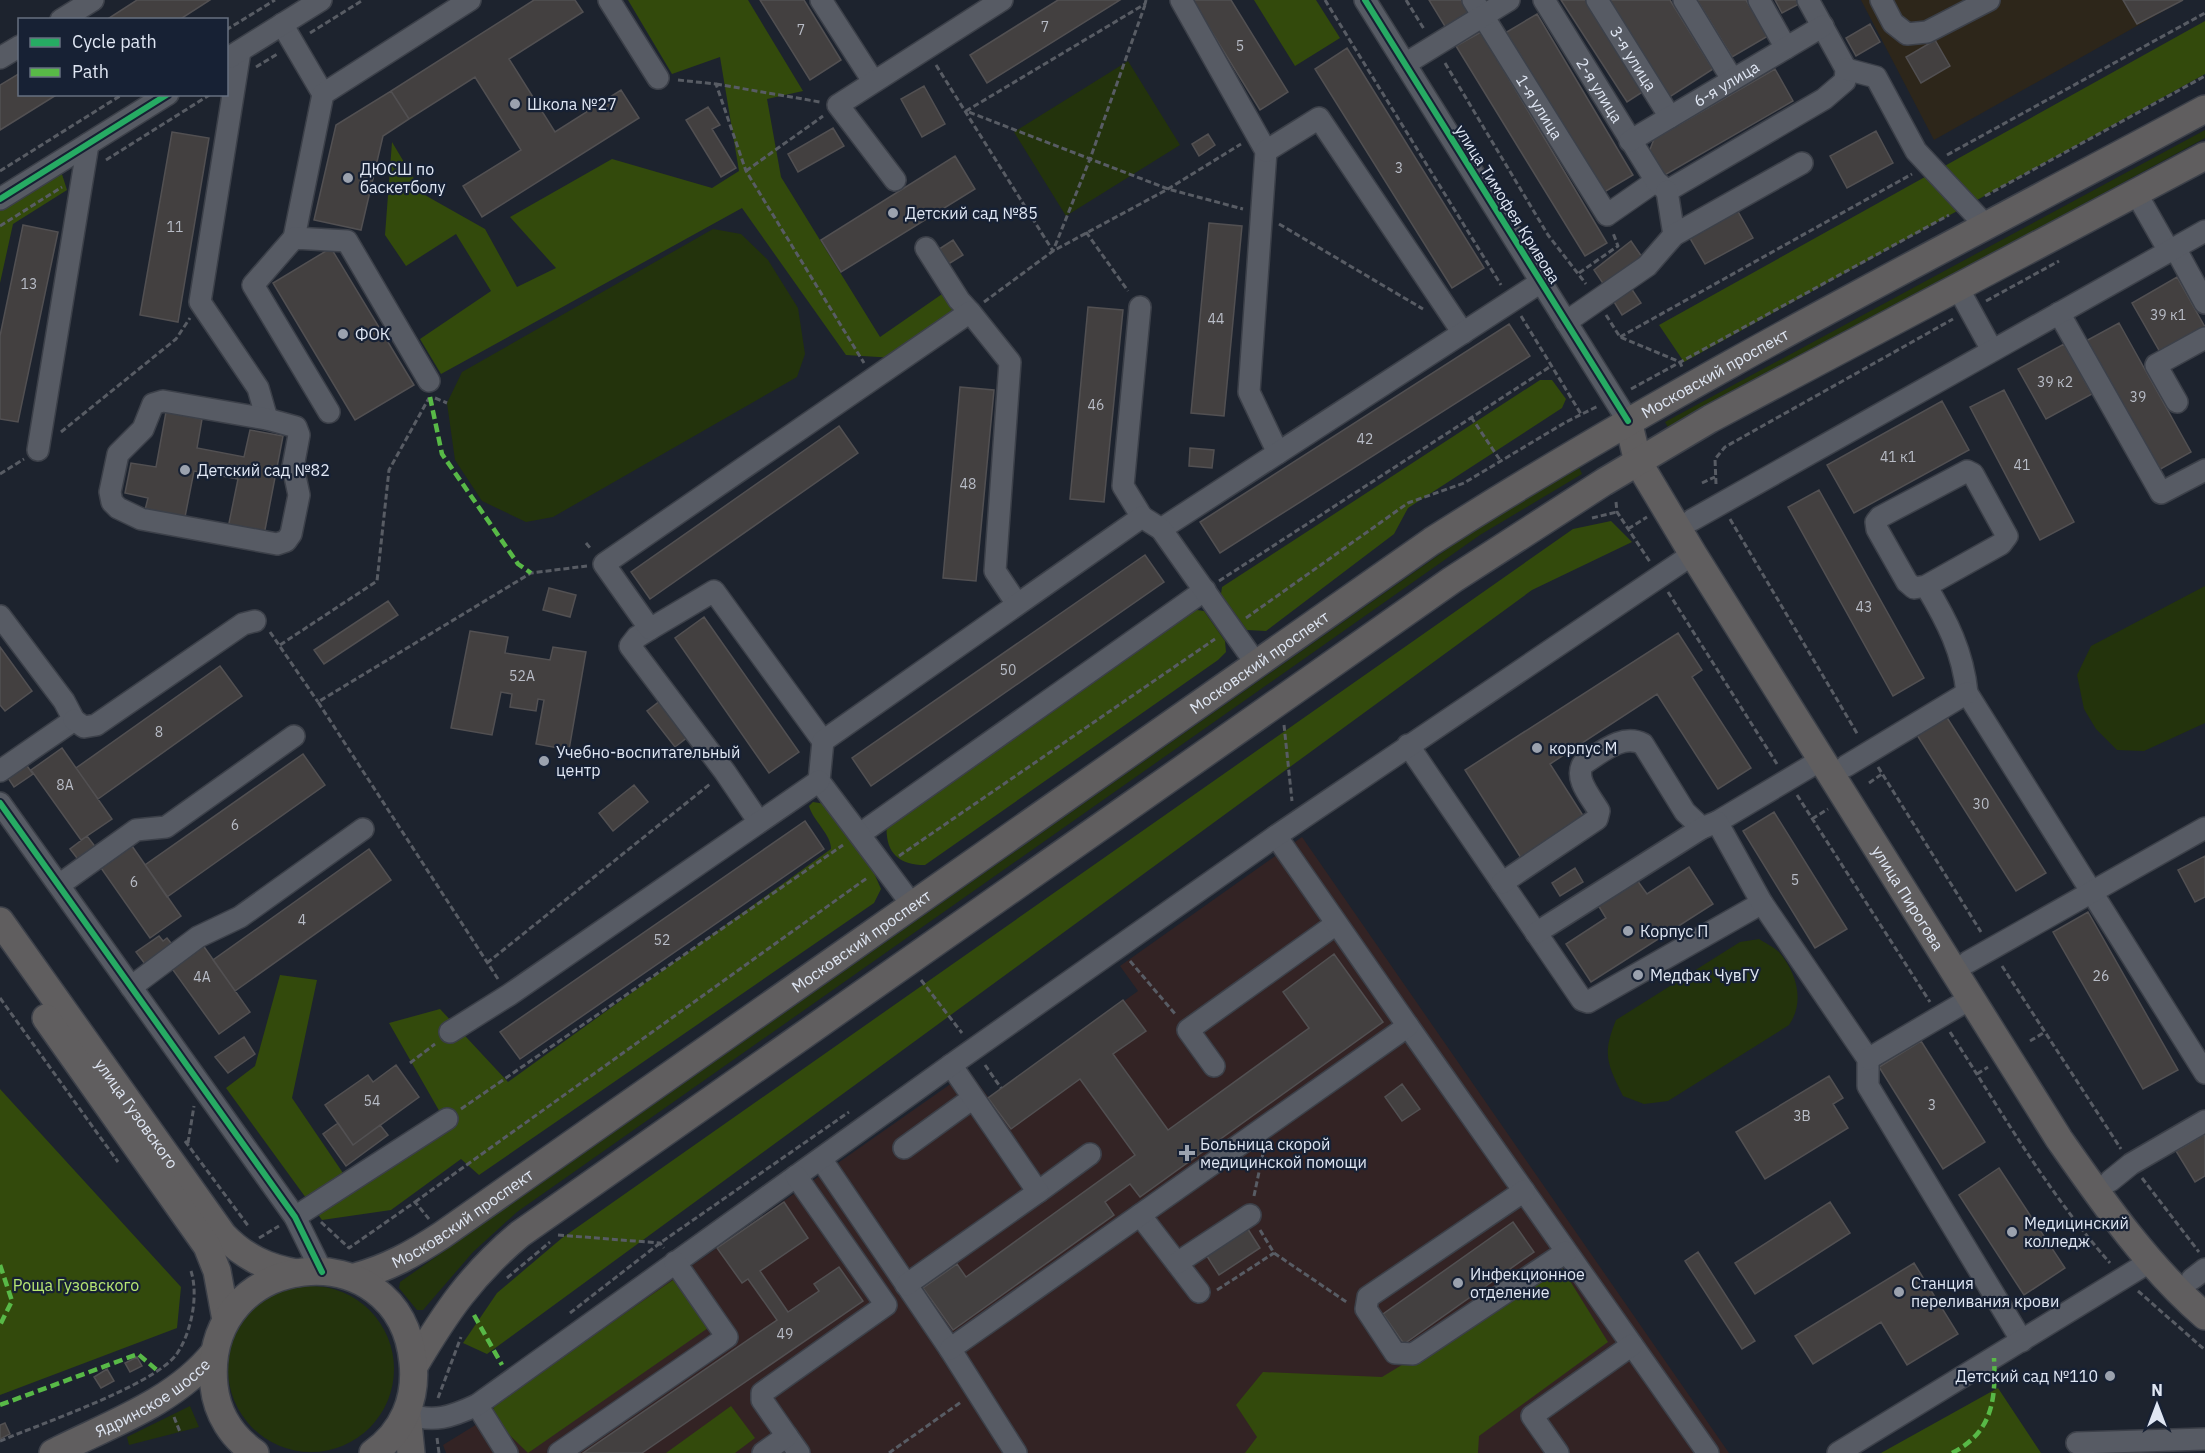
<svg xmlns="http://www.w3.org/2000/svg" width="2205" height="1453" viewBox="0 0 2205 1453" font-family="'IBM Plex Sans',sans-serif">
<rect width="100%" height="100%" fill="#1d232e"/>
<path fill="#2d261a" d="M1861,0h322l-249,140z"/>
<path fill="#332324" d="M1302,837l427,616h-1283l-3,-8 47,-29 6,-13 473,-332 20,27 149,-107 -18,-25z"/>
<path fill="#23330c" d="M1128,61l52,84 -114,71 -52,-84z
M2205,130v8l-536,291 -4,-7z
M713,229l28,5 27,26 30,48 7,46 -8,23 -244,140 -27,5 -44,-21 -27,-41 -8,-57 15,-31z
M1578,465l4,9 -102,61 -963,677 -44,40 -50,58h-6l-18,-22 1,-6 1076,-753z
M2205,586v137l-61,28 -27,-1 -21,-21 -12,-20 -7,-34 14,-29z
M1759,939c6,4 15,8 20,13 18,21 26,50 10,73l-121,76 -24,3 -21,-8c-16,-33 -21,-41 -7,-76l124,-78z
M228 1369a83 83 0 1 1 166 0a83 83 0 1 1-166 0Z
M190,1406l9,21 -70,18 -2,-8z"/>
<path fill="#334a0c" d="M628,0h120l55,91 -36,8 14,78 99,160 65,-45 15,18 -65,48 -49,-3 -104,-147 -301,166 -21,-35 71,-48 -35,-57 -50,32 -21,-31 7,-93 31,52 62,35 32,58 39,-19 -46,-51 102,-58 100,29 27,-17 -19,-114 -48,17z
M1254,0h62l24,38 -45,28z
M2205,21v53l-521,288 -25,-37z
M60,168l7,22 -54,34 -13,59v-78z
M1540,380h12l14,19 -4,9 -154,100 -14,26 -128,97 -19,-1 -26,-36 1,-7z
M1611,521l21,21 -100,48 -1045,764 -24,-11 34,-50 65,-55 1011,-709z
M1190,609l14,2 21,30 1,11 -8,8 -293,205c-29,0 -41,-15 -38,-44z
M813,802l13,2 45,62 10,23 -7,14 -395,272 -18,-16 -70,51 -69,10 -96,-132 29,-22 25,-91 37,5 -25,118 53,78 96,-62 -52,-91 51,-14 68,73 323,-233c0,-15 -18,-28 -22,-43z
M0,1089l181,198 -4,41 -177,67z
M1562,1268l46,74 -129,94 -1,17h-233l12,-16 -21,-32 27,-33 119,5z
M673,1280l35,48 -180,125 -38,-37 6,-13z
M1998,1388l43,65h-160l115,-64z
M731,1406l24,32 -20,15h-69z"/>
<path fill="#434040" stroke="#525052" stroke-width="1.5" d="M137,0h73l-31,20h-73z
M534,0h41l8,12 -74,47 46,73 66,-42 18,28 -157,99 -19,-31 58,-36 -46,-73 -66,42 -18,-28z
M760,0h44l37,60 -31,20z
M1058,0h62l-133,83 -17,-28z
M1192,0h39l57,92 -28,18z
M1429,0h32l8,14 -23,14z
M1561,0h25l58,91 -17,11z
M1606,0h64l43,69 -45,29z
M1697,0h49l22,36 -36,21z
M1775,0h22l2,4 -17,9z
M2123,0h60l-46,24z
M1537,14l96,161 -32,19 -96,-161z
M1870,24l10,18 -24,14 -10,-18z
M1481,32l126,211 -22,13 -129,-210z
M1935,40l15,26 -29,17 -15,-26z
M1347,48l137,220 -32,20 -137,-219z
M1775,69l18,32 -130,75 -14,-24 5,-13z
M20,73v21h38l-58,36v-45z
M924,86l21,38 -23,13 -21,-38z
M391,91l18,28 -26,17 -22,94 -47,-10 22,-95z
M708,107l12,18 -8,4 24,39 -15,9 -35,-57z
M833,128l11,18 -46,26 -10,-18z
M1876,131l17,32 -46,25 -17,-32z
M172,132l37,6 -31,184 -38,-7z
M1208,134l7,11 -16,11 -7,-12z
M955,156l20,33 -134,83 -20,-32z
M1736,208l17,30 -48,26 -17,-29z
M1209,223l33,3 -18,190 -33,-3z
M23,225l35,7 -40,190 -18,-3v-83z
M953,240l10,15 -21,13 -9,-15z
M1631,241l11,16 -36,31 -12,-18z
M331,248l83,137 -59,35 -82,-137z
M2177,277l28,50 -45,25 -28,-49z
M1629,285l12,18 -19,12 -11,-18z
M1088,307l35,3 -19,192 -34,-3z
M2119,323l72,129 -34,19 -73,-129z
M1509,324l21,32 -310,197 -20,-31z
M2064,344l28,50 -46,25 -28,-50z
M960,387l34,3 -18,191 -33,-3z
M2004,390l70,132 -34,18 -70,-133z
M1942,401l27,49 -115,63 -27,-48z
M166,412l36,7 -5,29 47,9 6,-27 33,6 -19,99 -36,-7 10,-49 -44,-8 -9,46 -40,-7 3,-12 -23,-5 6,-30 25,4z
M839,426l19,27 -208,146 -19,-27z
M1190,448l24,2 -2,18 -23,-2z
M1819,490l105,188 -31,18 -105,-189z
M1145,555l19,27 -293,204 -19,-28z
M549,588l27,7 -6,22 -27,-7z
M388,601l10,14 -74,49 -10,-14z
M704,617l95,135 -30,21 -94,-135z
M470,631l38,6 -3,16 45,7 3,-13 33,5 -17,98 -33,-6 8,-44 -6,-1 -2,12 -26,-4 2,-13 -11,-2 -9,43 -41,-7z
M1678,633l24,37 -10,7 59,91 -33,21 -61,-95 -107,70 34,53 -63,41 -56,-88z
M0,647l32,44 -27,20 -5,-6z
M220,666l22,30 -144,103 -22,-31z
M665,697l28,36 -18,14 -28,-36z
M1946,716l100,157 -30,18 -99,-156z
M62,748l50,71 -31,21 -50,-70z
M303,754l22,31 -158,112 -22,-32z
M22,759l11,15 -19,13 -10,-15z
M634,785l14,17 -35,29 -14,-18z
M1774,812l73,117 -32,19 -72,-117z
M805,821l19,28 -304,210 -20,-27z
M87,836l10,13 -17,13 -10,-13z
M132,846l49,70 -31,22 -49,-70z
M369,849l22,31 -156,111 -22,-31z
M2205,856v41l-10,5 -17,-32z
M1689,867l24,37 -122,78 -25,-38 40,-26 -8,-13 39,-25 10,14z
M1575,868l8,14 -23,14 -8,-13z
M2088,912l90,158 -35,19 -90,-157z
M159,936l4,5 4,-3 8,10 -27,20 -12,-16z
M200,941l50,71 -31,22 -51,-71z
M1334,954l49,68 -243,175 -10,-13 -25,18 9,13 -161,115 -30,-42 34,-24 9,13 169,-122 -55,-76 -69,50 -23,-31 135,-98 23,31 -33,23 55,76 141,-102 -26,-36z
M244,1037l11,17 -27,19 -13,-16z
M1921,1041l64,101 -42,27 -64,-102z
M396,1065l23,32 -66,48 -28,-40 43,-30 5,7z
M1829,1076l14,22 -10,6 15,24 -83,51 -29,-47z
M1402,1084l18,25 -18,12 -17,-24z
M338,1123l15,22 27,-20 8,10 -42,31 -23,-32z
M2205,1134v42l-10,6 -19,-31z
M1999,1168l66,100 -41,27 -65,-100z
M784,1202l24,36 -48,33 28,41 31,-21 -5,-7 25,-17 24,34 -221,152h-59l194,-133 -29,-41 -6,4 -25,-35z
M1830,1202l20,31 -95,61 -20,-31z
M1513,1222l21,30 -130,92 -21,-30z
M1244,1223l16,25 -41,27 -16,-25z
M1698,1252l57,89 -13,8 -57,-88z
M1914,1263l44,71 -51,31 -26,-43 -68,42 -18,-28z
M137,1357l5,9 -12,6 -5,-9z
M107,1369l7,12 -13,7 -7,-11z
M5,1423l5,11 -10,5v-14z"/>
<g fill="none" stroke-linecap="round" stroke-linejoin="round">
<defs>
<g id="minor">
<path d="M609,0l49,78"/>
<path d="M821,0l52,81"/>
<path d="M1181,0l85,151 -17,241 29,61"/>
<path d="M1365,0l263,421"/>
<path id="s1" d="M1473,0l134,215 49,-34"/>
<path id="s2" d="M1544,0l112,181 11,10 157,-92 21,-18 1,-12 -38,-69"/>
<path id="s3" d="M1597,0l73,117"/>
<path d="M1684,0l48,79"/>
<path d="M1759,0l27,48"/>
<path d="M1881,0l12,23 14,11 20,-2 62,-32"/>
<path d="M61,20l32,-20"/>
<path d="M282,24l41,70"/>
<path d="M240,51l-40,251 58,86 9,31"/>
<path d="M230,57l91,-57"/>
<path d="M0,58l20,-12"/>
<path d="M1405,64l104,-64"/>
<path d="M1846,69l30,8 40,74 71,76"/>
<path id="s4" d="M1630,141l193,-115"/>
<path d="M1266,151l53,-33 144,215"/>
<path d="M895,180l-57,-75 164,-105"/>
<path d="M1667,191l7,44"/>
<path d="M2136,193l33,58"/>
<path d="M0,199l168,-105"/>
<path d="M294,238l29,-144 147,-94"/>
<path d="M926,248l33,52 11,12"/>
<path d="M2175,248l30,55"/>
<path d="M1958,288l34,62"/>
<path d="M1140,307l-17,179 19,31"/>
<path d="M2059,313l102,180 44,-23"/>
<path d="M1566,322l81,-56 27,-31 128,-72"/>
<path d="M163,401l104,18 29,8 3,8 -6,32 6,28 -8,39 -5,7 -9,3 -136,-25 -23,-11 -6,-6 -2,-10 8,-38 25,-25 10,-25z"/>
<path d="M2177,402l-21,-37 49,-27"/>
<path d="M329,412l-76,-127 41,-47 53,3 82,140"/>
<path d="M38,450l50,-306"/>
<path d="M1692,520l513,-289"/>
<path d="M1161,529l380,-247"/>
<path d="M1926,586l75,-42 6,-8 -34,-62 -6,-3 -87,46 -4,5 1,7 30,53 7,6 12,-2c21,35 37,66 41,107l238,380"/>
<path d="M0,616l64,85 10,19 -74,51"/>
<path d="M650,629l-13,8 -7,9 95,126 34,50"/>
<path d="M74,720l10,7 12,-2 147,-101 12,-3"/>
<path d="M823,741l-109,-150 -64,38 -46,-65 366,-252 40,50 -15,209 22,33"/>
<path d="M1408,745l174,255 6,2 174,-99"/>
<path d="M1846,766l121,-73"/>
<path d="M0,803l295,414 27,55"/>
<path d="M1717,822l104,-62"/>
<path d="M860,834l345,-244"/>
<path d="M1502,883l95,-64 2,-8c-8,-14 -25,-32 -16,-47 18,-11 39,-31 60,-20l42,68 17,16"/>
<path d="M59,885l77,-55 30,-3 128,-91"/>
<path d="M913,906l-94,-125 4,-40 319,-224 19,12 96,136"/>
<path d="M1536,933l166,-105 15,-6 45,81 106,156v27l154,255"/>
<path d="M1968,962l237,-134"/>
<path d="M131,987l67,-50 42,-20 123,-88"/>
<path d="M1408,1026l300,427"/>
<path d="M450,1032l59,-37 310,-214"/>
<path d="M1868,1059l102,-60"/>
<path d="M1214,1066l-26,-36 148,-106"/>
<path d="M904,1148l69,-50"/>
<path d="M821,1159l129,190 66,104"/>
<path d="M2110,1181l21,-17 74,-43"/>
<path d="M1524,1191l-156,106 -2,12 29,44 18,1 153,-102"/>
<path d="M1038,1192l52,-38"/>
<path d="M1140,1215l59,77"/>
<path d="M295,1217l152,-98"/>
<path d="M1177,1263l73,-48"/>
<path d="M2192,1279l13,-10"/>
<path d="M906,1285l132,-93 -87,-127"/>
<path d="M950,1349l458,-323 -132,-190"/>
<path d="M477,1405l30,48"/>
<path d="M407,1414c27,9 44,3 70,-9l474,-340 325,-229 417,-282"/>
<path d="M787,1436l12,17"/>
<path d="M2077,1443l128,-4"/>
<path d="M559,1453l168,-116 -52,-75"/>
<path d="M763,1453l24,-17 -25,-36v-7l124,-88 -90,-129"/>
<path d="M1558,1453l-26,-37 100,-71"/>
<path d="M1838,1453l313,-192"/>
</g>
<g id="major">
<path id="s5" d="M1628,421l10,41 55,92 366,585c44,63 88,127 146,177"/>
<path id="s6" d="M0,921l223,314c21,22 44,33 74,38"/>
<path d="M46,1018l161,228 10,25 9,49"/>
<path id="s7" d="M355,1277c33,-9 58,-23 87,-42l990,-694c249,-159 513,-292 773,-432"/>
<path d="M414,1366c32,-54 57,-91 106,-132l932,-654 152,-98 106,-63 495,-263"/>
<path d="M407,1414l4,39"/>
<path id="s8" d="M53,1453c55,-28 122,-51 161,-100"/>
<path d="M255,1453c-23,-16 -38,-39 -41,-67 -14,-138 186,-158 199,-24 4,37 -10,70 -40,91"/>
</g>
</defs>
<use href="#minor" stroke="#3c4049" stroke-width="24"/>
<use href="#major" stroke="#3c4049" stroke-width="30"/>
<path stroke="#585c64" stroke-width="3" stroke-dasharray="6 3" stroke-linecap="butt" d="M1146,0l-1,4 -179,107 202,78 75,20
M1325,0l176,285
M1406,0l18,29
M226,30l49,-30
M310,33l53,-33
M1445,63l103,172 38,49
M936,65l117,186 37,-92 55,-154
M256,67l23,-14
M678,80l38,4 30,87 118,192
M716,84l104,18
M1947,155l258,-142
M106,160l105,-66
M0,171l123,-77
M746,171l77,-55
M1985,196l220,-120
M1279,224l144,85
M0,226l62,-39
M1086,232l42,59
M1579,273l39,-27 -5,-13
M1986,301l73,-40
M984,302l69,-51 115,-62 73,-45
M1606,315l14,22 60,25 2,5
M1521,316l60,98
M1620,337l292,-163
M1631,389l318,-174
M435,398l12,5
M1471,417l29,43
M61,432l115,-93 14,-21
M0,474l24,-15
M1702,483l13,-6
M1716,484l-1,-25 10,-12 228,-128
M1616,502l1,10 33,50
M1592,518l25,-6
M1730,519l128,216
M1628,529l19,-12
M586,543l5,6
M1219,581l332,-215
M1668,592l109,172
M1246,618l162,-115 56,-20 102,-61 32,-16
M270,632l48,70
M280,645l97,-64 12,-111 40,-72
M1284,725l8,76
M1878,767l103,165
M1869,783l13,-9
M1797,795l133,207
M1812,819l16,-10
M899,856l316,-217
M1130,961l46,54
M487,963l223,-179
M2002,966l119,183
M498,979l-180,-277 213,-129 56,-7
M921,980l41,53
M0,998l118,164
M1950,1032c51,79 98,161 160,231
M2030,1041l15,-9
M410,1063l25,-19
M985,1065l16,23
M1977,1074l11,-7
M461,1109l382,-264
M185,1141l64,86
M188,1143l6,-37
M2142,1178l57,74
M1254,1196l9,-43
M415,1202l452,-324
M321,1222l28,26 66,-46 14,17
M1260,1230l14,23 74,50
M558,1235l102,8 4,5
M259,1238l20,-12
M507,1278l43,-36
M1217,1290l57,-37
M2138,1291l67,59
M570,1313l90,-70 189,-131
M438,1398l23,-61
M174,1417l6,15
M437,1438l2,15
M0,1441c40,-17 152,-55 176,-86 15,-21 23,-59 15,-84
M889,1453l72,-51"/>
<use href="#minor" stroke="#575b64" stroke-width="21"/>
<use href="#major" stroke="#605e5f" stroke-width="27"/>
<path stroke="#58b947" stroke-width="4.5" stroke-dasharray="9 4.5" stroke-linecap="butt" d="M430,397l12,57 76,110 13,9
M0,1265l12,36 -12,24
M474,1315l28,50
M0,1405l138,-51 20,17
M1952,1453c41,-21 44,-54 42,-95"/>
<defs>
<path id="cycleway" d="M1365,0l263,421
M0,199l168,-105
M0,803l295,414 27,55"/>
</defs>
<use href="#cycleway" stroke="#172134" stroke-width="10"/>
<use href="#cycleway" stroke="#26ab63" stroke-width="6"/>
</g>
<g fill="#9ba2ae" stroke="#172134" stroke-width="2">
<circle cx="515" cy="104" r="6"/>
<circle cx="348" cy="178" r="6"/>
<circle cx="893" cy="213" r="6"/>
<circle cx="343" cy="334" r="6"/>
<circle cx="185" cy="470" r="6"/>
<circle cx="1537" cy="748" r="6"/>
<circle cx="544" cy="761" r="6"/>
<circle cx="1628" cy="931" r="6"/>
<circle cx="1638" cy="975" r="6"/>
<path d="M1184 1144h6v6h6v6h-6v6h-6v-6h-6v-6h6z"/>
<circle cx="2012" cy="1232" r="6"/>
<circle cx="1458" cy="1283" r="6"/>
<circle cx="1899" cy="1292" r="6"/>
<circle cx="2110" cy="1376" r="6"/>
</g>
<g text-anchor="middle" stroke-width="4.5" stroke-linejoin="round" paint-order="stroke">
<g font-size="14" fill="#b8bcc6">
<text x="1045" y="32">7</text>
<text x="801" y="35">7</text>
<text x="1240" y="51">5</text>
<text x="1399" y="173">3</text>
<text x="175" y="232">11</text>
<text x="29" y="289">13</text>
<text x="2168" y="320">39 к1</text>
<text x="1216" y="324">44</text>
<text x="2055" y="387">39 к2</text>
<text x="2138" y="402">39</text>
<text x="1096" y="410">46</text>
<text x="1365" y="444">42</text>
<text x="1898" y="462">41 к1</text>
<text x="2022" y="470">41</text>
<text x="968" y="489">48</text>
<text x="1864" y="612">43</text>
<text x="1008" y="675">50</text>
<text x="522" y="681">52А</text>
<text x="159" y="737">8</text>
<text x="65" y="790">8А</text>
<text x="1981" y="809">30</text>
<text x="235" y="830">6</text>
<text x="1795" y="885">5</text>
<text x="134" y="887">6</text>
<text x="302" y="925">4</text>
<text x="662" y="945">52</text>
<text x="2101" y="981">26</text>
<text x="202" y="982">4А</text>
<text x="372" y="1106">54</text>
<text x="1932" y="1110">3</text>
<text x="1802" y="1121">3В</text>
<text x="785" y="1339">49</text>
</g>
<g font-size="16" fill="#dfe6f3" stroke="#172134">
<text dy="6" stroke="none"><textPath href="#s3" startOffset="69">3-я улица</textPath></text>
<text dy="6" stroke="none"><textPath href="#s4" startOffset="112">6-я улица</textPath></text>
<text dy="6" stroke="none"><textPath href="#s2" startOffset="106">2-я улица</textPath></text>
<text dy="6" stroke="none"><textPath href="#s1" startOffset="126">1-я улица</textPath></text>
<text transform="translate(1508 204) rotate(58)" y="6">улица Тимофея Кривова</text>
<text dy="6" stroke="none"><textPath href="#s7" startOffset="1635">Московский проспект</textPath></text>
<text dy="6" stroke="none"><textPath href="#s7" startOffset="1095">Московский проспект</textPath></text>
<text dy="6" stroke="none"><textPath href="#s5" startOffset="555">улица Пирогова</textPath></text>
<text dy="6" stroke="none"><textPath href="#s7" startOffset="609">Московский проспект</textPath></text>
<text dy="6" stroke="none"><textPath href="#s6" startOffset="236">улица Гузовского</textPath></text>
<text dy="6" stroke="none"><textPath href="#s7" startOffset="123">Московский проспект</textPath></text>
<text dy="6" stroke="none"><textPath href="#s8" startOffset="114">Ядринское шоссе</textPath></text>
</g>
<g font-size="16" fill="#dfe6f3" stroke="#172134" text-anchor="start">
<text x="527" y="110">Школа №27</text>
<text x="360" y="175">ДЮСШ по<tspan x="360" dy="18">баскетболу</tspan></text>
<text x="905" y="219">Детский сад №85</text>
<text x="355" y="340">ФОК</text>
<text x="197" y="476">Детский сад №82</text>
<text x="1549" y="754">корпус М</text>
<text x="556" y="758">Учебно-воспитательный<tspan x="556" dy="18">центр</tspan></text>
<text x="1640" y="937">Корпус П</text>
<text x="1650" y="981">Медфак ЧувГУ</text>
<text x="1200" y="1150">Больница скорой<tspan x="1200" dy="18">медицинской помощи</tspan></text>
<text x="2024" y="1229">Медицинский<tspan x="2024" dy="18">колледж</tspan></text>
<text x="1470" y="1280">Инфекционное<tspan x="1470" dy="18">отделение</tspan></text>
<text x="1911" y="1289">Станция<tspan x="1911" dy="18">переливания крови</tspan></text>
<text x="2098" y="1382" text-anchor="end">Детский сад №110</text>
</g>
<g font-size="16" fill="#b7e773" stroke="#172134">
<text x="76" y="1291">Роща Гузовского</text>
</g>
</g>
<rect x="18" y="18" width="210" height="78" fill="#172134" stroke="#677080" stroke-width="1.5"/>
<rect x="30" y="38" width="30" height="9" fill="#26ab63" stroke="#677080" stroke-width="1.5"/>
<text x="72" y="48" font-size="18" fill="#dfe6f3">Cycle path</text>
<rect x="30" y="68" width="30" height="9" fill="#58b947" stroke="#677080" stroke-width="1.5"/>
<text x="72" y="78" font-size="18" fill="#dfe6f3">Path</text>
<g transform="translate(2157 1405)" stroke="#172134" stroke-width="4.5" paint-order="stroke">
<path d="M0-4.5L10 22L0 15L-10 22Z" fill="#dfe6f3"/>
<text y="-9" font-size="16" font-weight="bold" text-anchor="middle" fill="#dfe6f3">N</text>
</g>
</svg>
